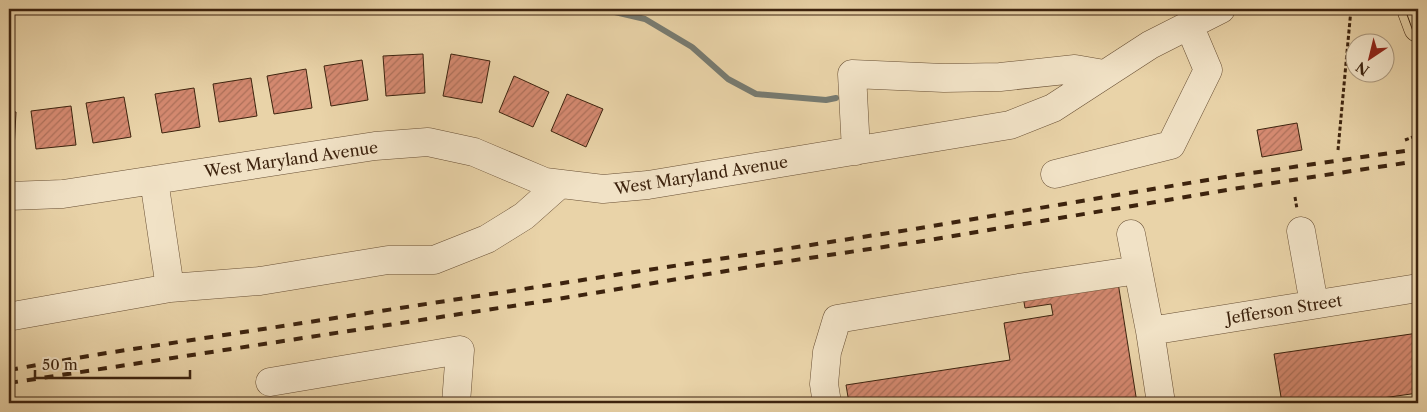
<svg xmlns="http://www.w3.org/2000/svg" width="1427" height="412" viewBox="0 0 1427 412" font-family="'Libre Caslon Text',serif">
<defs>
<pattern id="building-hatch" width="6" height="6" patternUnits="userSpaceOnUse" patternTransform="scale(1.25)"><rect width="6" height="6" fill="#d48970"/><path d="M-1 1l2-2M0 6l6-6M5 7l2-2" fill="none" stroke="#ad705a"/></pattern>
</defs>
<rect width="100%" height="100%" fill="#e9d3a8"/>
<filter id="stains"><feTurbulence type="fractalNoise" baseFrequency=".004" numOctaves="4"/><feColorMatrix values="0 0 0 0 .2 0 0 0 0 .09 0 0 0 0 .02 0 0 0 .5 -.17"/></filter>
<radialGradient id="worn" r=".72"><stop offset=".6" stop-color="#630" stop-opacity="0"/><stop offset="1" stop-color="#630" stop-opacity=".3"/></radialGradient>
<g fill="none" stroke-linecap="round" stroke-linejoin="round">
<path stroke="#777b71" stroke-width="6" d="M602,9l43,10 47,28 36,32 28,15 70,6 10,-2"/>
</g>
<path fill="url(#building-hatch)" stroke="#3d230e" d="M423,54l2,39 -39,3 -3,-40z
M451,54l39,7 -8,42 -39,-7z
M362,60l6,40 -37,6 -7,-40z
M306,69l6,39 -38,6 -7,-38z
M514,76l35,16 -16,35 -34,-15z
M251,78l6,38 -38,6 -6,-38z
M194,88l6,39 -38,6 -7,-39z
M567,94l36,15 -17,38 -35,-16z
M124,97l7,40 -38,6 -7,-40z
M71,106l5,39 -40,4 -5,-38z
M9,111l7,1 -2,38h-5z
M1297,123l5,27 -40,7 -5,-27z
M1117,276l20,127h-288l-3,-18 164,-25 -6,-37 49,-8 -2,-11 -26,4 -3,-17z
M1418,333v60l-71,10h-65l-8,-49z"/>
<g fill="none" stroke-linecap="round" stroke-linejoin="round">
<defs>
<path id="minor" d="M856,151l-4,-77 92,4 56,-1 75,-8 29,5
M1055,174l116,-29 37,-75 -19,-45
M9,196l54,-2 312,-48 53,-4 46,10 71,30 58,7 45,-4 362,-60 43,-17 97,-63 71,-36
M1301,231l13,73
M1131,234l19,97 11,72
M170,288l90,-7 128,-21h46l53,-21 37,-23 36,-32
M9,316h4l157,-28 -16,-108
M1150,331l268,-43
M270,382l190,-32 -4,53
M827,403l-3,-19 3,-32 10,-33 188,-32 113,-17"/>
<path id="major" d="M1411,9l7,19"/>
</defs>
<use href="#minor" stroke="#684f34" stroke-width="29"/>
<use href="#major" stroke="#3d230e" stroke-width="29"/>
<path stroke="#3d230e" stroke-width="3" stroke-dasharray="4 2.5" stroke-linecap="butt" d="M1405,140l13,-5
M1338,150l13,-141
M1295,197l2,12"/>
<use href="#minor" stroke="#f1e2c6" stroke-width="28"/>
<use href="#major" stroke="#e9d3a8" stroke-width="28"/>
<path stroke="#3d230e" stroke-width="1" d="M1405,9l13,36
M1418,9v1"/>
<path stroke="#3d230e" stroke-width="4" stroke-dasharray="9 9" stroke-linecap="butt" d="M9,370l85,-15 814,-125 323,-54 187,-27
M9,383l549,-84 204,-34 155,-23 316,-53 185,-28"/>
</g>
<g text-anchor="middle" stroke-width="4" stroke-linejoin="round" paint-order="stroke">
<g font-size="16" fill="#3d230e" stroke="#f1e2c6">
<text transform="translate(291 159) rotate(-8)" y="6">West Maryland Avenue</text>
<text transform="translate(701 175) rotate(-9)" y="6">West Maryland Avenue</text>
<text transform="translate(1284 309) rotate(-9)" y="6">Jefferson Street</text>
</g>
</g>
<rect width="1427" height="412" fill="none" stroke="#e9d3a8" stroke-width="30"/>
<rect x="10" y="10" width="1407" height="392" fill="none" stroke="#3d230e" stroke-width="2.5"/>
<rect x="15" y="15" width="1397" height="382" fill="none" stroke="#3d230e"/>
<g transform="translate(1370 58) rotate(215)"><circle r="24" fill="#f1e2c6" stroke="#a9967c"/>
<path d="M0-4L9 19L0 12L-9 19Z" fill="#8f2418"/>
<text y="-8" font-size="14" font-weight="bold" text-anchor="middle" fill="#3d230e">N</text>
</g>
<path d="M35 370v8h155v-8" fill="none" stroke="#3d230e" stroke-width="2.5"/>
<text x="42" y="370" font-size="15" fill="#3d230e" stroke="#f1e2c6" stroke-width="4" paint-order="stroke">50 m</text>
<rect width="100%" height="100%" filter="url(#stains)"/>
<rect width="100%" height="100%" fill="url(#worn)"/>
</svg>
